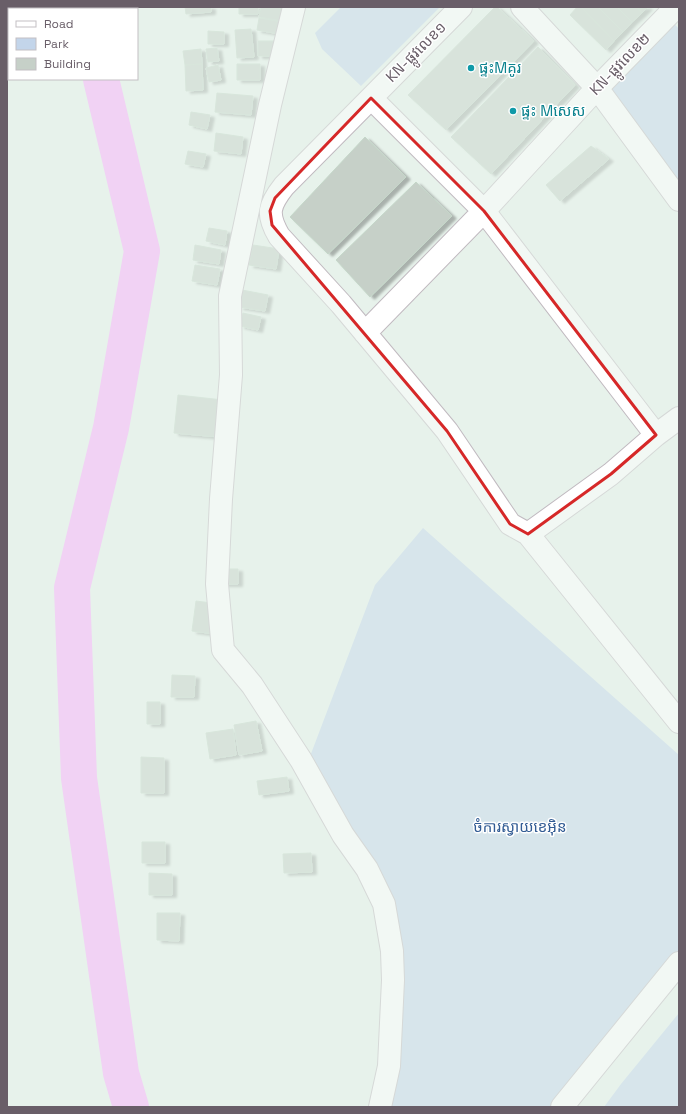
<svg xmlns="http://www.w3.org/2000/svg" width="686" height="1114" viewBox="0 0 686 1114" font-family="'Space Grotesk','Noto Sans Khmer',sans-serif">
<defs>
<filter id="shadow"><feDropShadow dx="4.5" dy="2.5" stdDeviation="1" flood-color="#0004"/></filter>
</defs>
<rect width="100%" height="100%" fill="#e7f2eb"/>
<path fill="#c3d5ea" d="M341,7h99l-79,79 -39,-37 -7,-16z
M667,16l12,13v157l-75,-99z
M423,528l256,227v205l-117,147h-179l1,-196 -75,-152 66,-174z
M679,1013v94h-75l17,-23z"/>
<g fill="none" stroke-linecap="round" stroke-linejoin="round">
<path stroke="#fcaaff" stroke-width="36" d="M83,7l1,2
M101,79l41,172 -31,177 -39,160 7,190 42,295 10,34"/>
</g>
<path fill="#c6d0c8" stroke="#c5d7c9" filter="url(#shadow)" d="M185,7h26v5l-25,2z
M239,7h19v7h-19z
M261,7l23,1 -2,13 -23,-4z
M495,7h2l37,34 -88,89 -38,-35z
M577,7h4l33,34 -8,9 -36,-35z
M581,7h17l25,25 -9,9z
M598,7h19l15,15 -9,10z
M617,7h20l5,6 -10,9z
M637,7h11l-6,6z
M259,18l23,4 -2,12 -23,-4z
M251,29l3,28 -17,1 -2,-28z
M208,31l16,1v12h-16z
M258,41h20v15h-20z
M538,47l37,38 -84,89 -40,-37z
M217,48l2,13 -11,1 -2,-13z
M201,49l1,15 -17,1 -2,-14z
M202,64l1,26 -17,1 -1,-26z
M237,64h23v16h-23z
M218,65l3,15 -12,2 -3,-14z
M217,93l36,3 -2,19 -36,-3z
M191,112l19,3 -3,14 -18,-4z
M216,133l27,4 -2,17 -27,-3z
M365,137l41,40 -78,77 -38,-37z
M591,146l18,13 -49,42 -14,-16z
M188,151l18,3 -3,13 -18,-3z
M416,182l36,34 -82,81 -34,-37z
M209,228l18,3 -2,14 -19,-4z
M195,245l26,5 -2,14 -26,-4z
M253,245l26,4 -3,20 -27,-4z
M195,265l25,4 -3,16 -25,-4z
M242,290l26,5 -3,16 -26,-4z
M243,313l18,4 -3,13 -18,-4z
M178,395l45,5 -4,37 -45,-4z
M217,569h21v15h-21z
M196,601l23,3 -3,30 -24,-3z
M172,675l23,1 -1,21h-23z
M147,702h13v22h-13z
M256,721l6,30 -23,4 -5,-30z
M233,729l3,26 -26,4 -4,-26z
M141,757l23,1v35h-23z
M287,777l2,14 -30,4 -2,-14z
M142,842h23v21h-23z
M311,853l1,19 -28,1 -1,-19z
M149,873l23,1v21h-23z
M157,913h23l-1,28 -22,-1z"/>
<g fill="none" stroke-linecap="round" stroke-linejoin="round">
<defs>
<path id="minor" d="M294,7l-24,98 -40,191 1,79 -10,124 -4,85 6,66 29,35 49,75 42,75 24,34 17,35 8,47 1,29 -4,86 -9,41
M461,7l-177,179c-15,19 -18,28 -5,50l62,68 106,127 63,93 18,10 83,-60 45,-39 23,-17
M522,7l75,81 82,112
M371,98l113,113 172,224
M365,333l119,-122 113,-123 79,-81
M528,534l151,188
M562,1107l117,-144"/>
</defs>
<use href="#minor" stroke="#c1bac0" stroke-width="24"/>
<use href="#minor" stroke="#fff" stroke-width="22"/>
</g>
<path d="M0 0H686V1114H0ZM371,98l113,113 172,224 -45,39 -83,60 -18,-10 -63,-93 -175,-206 -2,-14 5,-13z" fill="#e7f2eb" fill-opacity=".55" fill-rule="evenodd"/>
<path fill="none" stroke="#d62828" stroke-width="3" stroke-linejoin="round" d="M371,98l113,113 172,224 -45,39 -83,60 -18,-10 -63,-93 -175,-206 -2,-14 5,-13z"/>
<g fill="#0f9aa8" stroke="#fff" stroke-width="1.5">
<circle cx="471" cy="68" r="4"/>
<circle cx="513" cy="111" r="4"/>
</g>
<g text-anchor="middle" stroke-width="3" stroke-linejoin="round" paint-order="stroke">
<g font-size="15" fill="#695e68" stroke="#fff">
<text transform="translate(416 52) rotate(-45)" y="5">KN-ផ្លូវលេខ១</text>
<text transform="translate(620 64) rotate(-46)" y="5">KN-ផ្លូវលេខ២</text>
</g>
<g font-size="15" fill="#0d838f" stroke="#fff" text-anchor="start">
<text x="479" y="73">ផ្ទះMគូរ</text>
<text x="521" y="116">ផ្ទះ Mសេស</text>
</g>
<g font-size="15" fill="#325c94" stroke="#fff">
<text x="520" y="832">ចំការស្វាយខេអ៊ិន</text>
</g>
</g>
<rect width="686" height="1114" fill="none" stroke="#695e68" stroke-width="16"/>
<rect x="8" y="8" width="130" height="72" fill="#ffffff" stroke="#c3bfc3"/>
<rect x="16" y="21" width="20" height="6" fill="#ffffff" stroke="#c3bfc3"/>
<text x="44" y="28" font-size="12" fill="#695e68">Road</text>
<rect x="16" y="38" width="20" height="12" fill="#c3d5ea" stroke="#c3bfc3"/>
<text x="44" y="48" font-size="12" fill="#695e68">Park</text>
<rect x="16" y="58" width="20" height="12" fill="#c6d0c8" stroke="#c3bfc3"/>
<text x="44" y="68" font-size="12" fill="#695e68">Building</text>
</svg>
